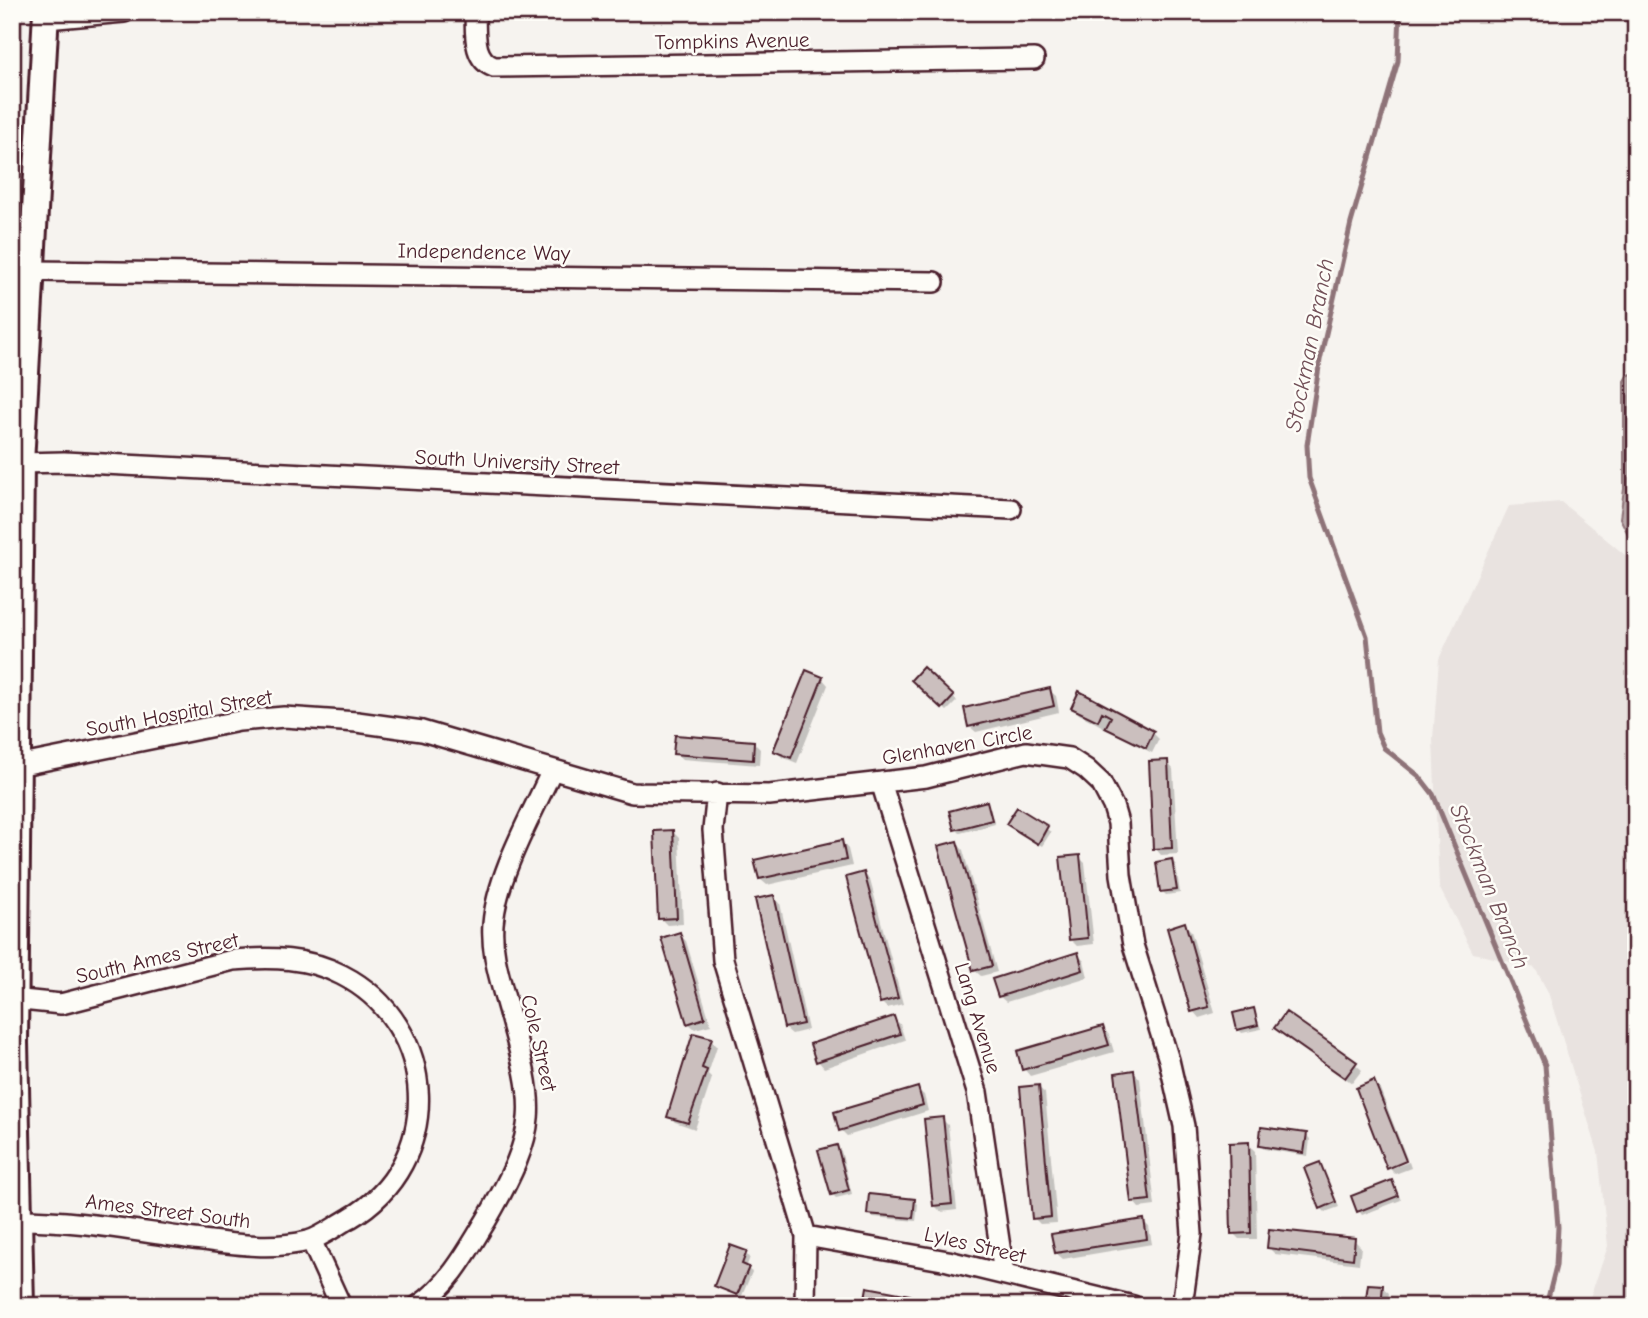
<svg xmlns="http://www.w3.org/2000/svg" width="1648" height="1318" viewBox="0 0 1648 1318" font-family="'Comic Neue',sans-serif">
<rect width="100%" height="100%" fill="#f6f3ef"/>
<filter id="ink" filterUnits="userSpaceOnUse"><feTurbulence type="fractalNoise" baseFrequency=".0143" numOctaves="2"/><feDisplacementMap in="SourceGraphic" scale="14" xChannelSelector="R" yChannelSelector="G"/><feConvolveMatrix kernelMatrix="1 2 1 2 8 2 1 2 1" color-interpolation-filters="sRGB"/></filter>
<g filter="url(#ink)">
<path fill="#e9e3e0" d="M12,12h12l-12,301z
M1561,502l75,62v742h-49l21,-60 -10,-94 -50,-160 -13,-24 -62,-15 -34,-66 -6,-148 6,-80 70,-153z"/>
<path fill="#bbabac" stroke="#8e7378" stroke-width="2" d="M1636,372v164h-7l-9,-18 4,-29v-108l3,-5z"/>
<path fill="#0003" d="M923,669l34,32 -10,10 -34,-31z
M822,678l6,7 -31,78 -15,-6 -7,-6z
M1049,690l7,6 3,16 -83,20 -7,-6z
M1079,693l74,40 6,6 -7,14 -73,-39 -6,-7z
M753,742l7,7 -1,16 -77,-6 -7,-6z
M1167,762l6,7 5,85 -17,1 -6,-7z
M987,803l8,21 -35,9 -4,-4z
M1018,810l33,22 -9,14 -30,-18z
M673,832l6,6 4,86 -16,1 -7,-7z
M842,842l6,7 4,17 -85,19 -7,-6z
M957,843l6,7 34,122 -16,4 -7,-6z
M1079,857l6,6 9,81 -17,2 -7,-7z
M1172,861l4,4 4,28 -14,2 -4,-4z
M864,874l6,6 33,124 -16,4 -6,-6z
M773,897l7,6 28,127 -16,4 -7,-6z
M1185,924l6,7 24,82 -16,5 -6,-7z
M679,934l7,7 25,84 -16,4 -7,-6z
M1077,954l7,7 4,16 -82,25 -7,-6z
M1254,1010l7,19 -19,4 -4,-4z
M893,1018l7,6 5,16 -81,28 -6,-7 -6,-15z
M1103,1028l6,7 5,17 -84,24 -6,-7z
M1283,1034l72,30 7,6 -10,13z
M711,1040l6,6 -9,28 4,4 -17,51 -20,-7 -6,-6z
M1134,1072l6,7 15,127 -16,2 -6,-7z
M1374,1082l6,7 27,70 -18,9z
M1038,1087l7,6 12,130 -17,1 -6,-6z
M917,1089l7,6 4,16 -81,25 -6,-6z
M942,1119l6,6 9,85 -16,2 -6,-6z
M1306,1135l4,4 -2,17 -44,-7 -4,-4z
M1248,1144l7,7 2,88h-18l-6,-6z
M837,1147l4,4 11,43 -16,4 -4,-4z
M1409,1162l2,6 -16,6 -5,-5z
M1320,1164l19,43 -14,5 -4,-4z
M1391,1182l10,18 -39,15 -3,-4z
M914,1200l4,4 -2,17 -43,-4 -4,-4z
M1143,1221l6,6 3,17 -89,15 -7,-6z
M1354,1240l7,7 -2,17 -84,-10 -6,-6z
M731,1247l19,10 -4,11 6,4 -11,26 -25,-13z
M1382,1287l7,6 -2,13h-25z
M909,1296l9,10 -52,-3z"/>
<g fill="none" stroke-linecap="round" stroke-linejoin="round">
<path stroke="#8e7378" stroke-width="5" d="M1400,12l-2,49 -47,162 -31,137 -13,85 2,33 58,158 10,96 7,16 35,28 14,18 112,271 13,162 -2,39 -10,40"/>
</g>
<path fill="#cbbfbe" stroke="#4a1f2b" stroke-width="2" d="M923,667l31,29 -12,13 -31,-29z
M806,670l17,7 -32,81 -18,-7z
M1050,688l4,18 -86,21 -4,-19z
M1079,691l75,40 -8,17 -41,-20 6,-11 -9,-5 -4,9 -27,-13z
M675,735l79,6 -1,19 -80,-6z
M1168,760l4,88 -19,1 -4,-88z
M987,801l5,19 -38,10 -5,-19z
M1017,807l31,19 -10,18 -32,-20z
M673,830l4,88 -19,1 -4,-88z
M842,840l4,20 -87,19 -5,-19z
M957,841l35,125 -19,5 -35,-125z
M1080,855l8,83 -19,2 -9,-83z
M1172,859l5,31 -17,2 -4,-30z
M864,872l34,126 -18,5 -34,-126z
M774,895l29,129 -19,4 -29,-129z
M1185,922l24,85 -18,5 -24,-84z
M680,932l25,86 -18,6 -26,-86z
M1078,952l5,18 -85,27 -6,-18z
M1254,1008l4,17 -21,5 -4,-17z
M1286,1012l71,50 -12,16 -71,-50z
M894,1016l6,18 -84,28 -6,-18z
M1103,1026l6,19 -87,25 -5,-19z
M693,1033l19,5 -10,30 5,2 -19,53 -21,-6z
M1134,1070l16,130 -19,2 -16,-129z
M1374,1080l32,81 -19,8 -31,-81z
M1039,1085l12,132 -19,2 -12,-132z
M918,1087l5,18 -84,26 -5,-19z
M943,1117l9,87 -19,2 -9,-87z
M1261,1127l46,6 -3,20 -45,-7z
M1249,1142l2,91 -20,1 -2,-91z
M837,1145l12,45 -18,5 -13,-45z
M1320,1162l16,40 -16,7 -16,-41z
M1392,1180l6,16 -41,16 -6,-16z
M869,1194l46,5 -2,19 -46,-4z
M1144,1219l3,20 -92,14 -4,-19z
M1269,1229l86,9 -2,21 -86,-11z
M730,1245l17,6 -5,13 7,3 -12,28 -23,-9z
M1368,1284l15,1 -2,21h-21l1,-8h5z
M867,1287l43,8 -3,11 -43,-2z"/>
<g fill="none" stroke-linecap="round" stroke-linejoin="round">
<defs>
<path id="minor" d="M475,12c1,20 -3,47 19,55l540,-8
M46,19l78,-7
M33,271l901,11
M21,463l43,-1 947,47
M12,767l227,-46 45,-4 73,5 65,9 210,62 137,2 157,-18 100,-25 43,6 17,11 15,14 12,23 5,17 3,52 12,70 36,115 15,66 8,108 -10,72
M881,782l96,310 27,182
M717,793l-4,37 10,130 83,276 -1,70
M12,999l49,5 172,-44c38,-3 75,-3 109,15 98,50 103,188 8,243 -13,7 -28,19 -42,23 -40,10 -81,2 -121,-3 -58,-8 -116,-19 -175,-18
M806,1236l142,25 185,45
M311,1240l30,66
M418,1306c32,-22 49,-54 69,-87 56,-97 48,-113 19,-217 -7,-26 -15,-51 -13,-78 4,-50 39,-109 59,-154"/>
<path id="major" d="M21,1306l-6,-263 6,-580 25,-451"/>
</defs>
<use href="#minor" stroke="#4a1f2b" stroke-width="24"/>
<use href="#major" stroke="#4a1f2b" stroke-width="30"/>
<use href="#minor" stroke="#fdfcf7" stroke-width="19"/>
<use href="#major" stroke="#fdfcf7" stroke-width="24"/>
</g>
</g>
<g text-anchor="middle" stroke-width="5" stroke-linejoin="round" paint-order="stroke">
<g font-size="21" fill="#4a1f2b" stroke="#fdfcf7">
<text transform="translate(732 41) rotate(-1)" y="7">Tompkins Avenue</text>
<text transform="translate(484 252) rotate(1)" y="7">Independence Way</text>
<text transform="translate(517 462) rotate(3)" y="7">South University Street</text>
<text transform="translate(179 713) rotate(-10)" y="7">South Hospital Street</text>
<text transform="translate(957 745) rotate(-10)" y="7">Glenhaven Circle</text>
<text transform="translate(157 958) rotate(-13)" y="7">South Ames Street</text>
<text transform="translate(978 1018) rotate(73)" y="7">Lang Avenue</text>
<text transform="translate(539 1043) rotate(77)" y="7">Cole Street</text>
<text transform="translate(168 1211) rotate(7)" y="7">Ames Street South</text>
<text transform="translate(975 1245) rotate(13)" y="7">Lyles Street</text>
</g>
<g font-size="23" font-style="italic" fill="#725058" stroke="#fdfcf7">
<text transform="translate(1309 345) rotate(-79)" y="8">Stockman Branch</text>
<text transform="translate(1490 886) rotate(68)" y="8">Stockman Branch</text>
</g>
</g>
<rect width="1648" height="1318" fill="none" stroke="#fdfcf7" stroke-width="42"/>
<rect x="21" y="21" width="1606" height="1276" fill="none" stroke="#4a1f2b" stroke-width="2.5" filter="url(#ink)"/>
</svg>
